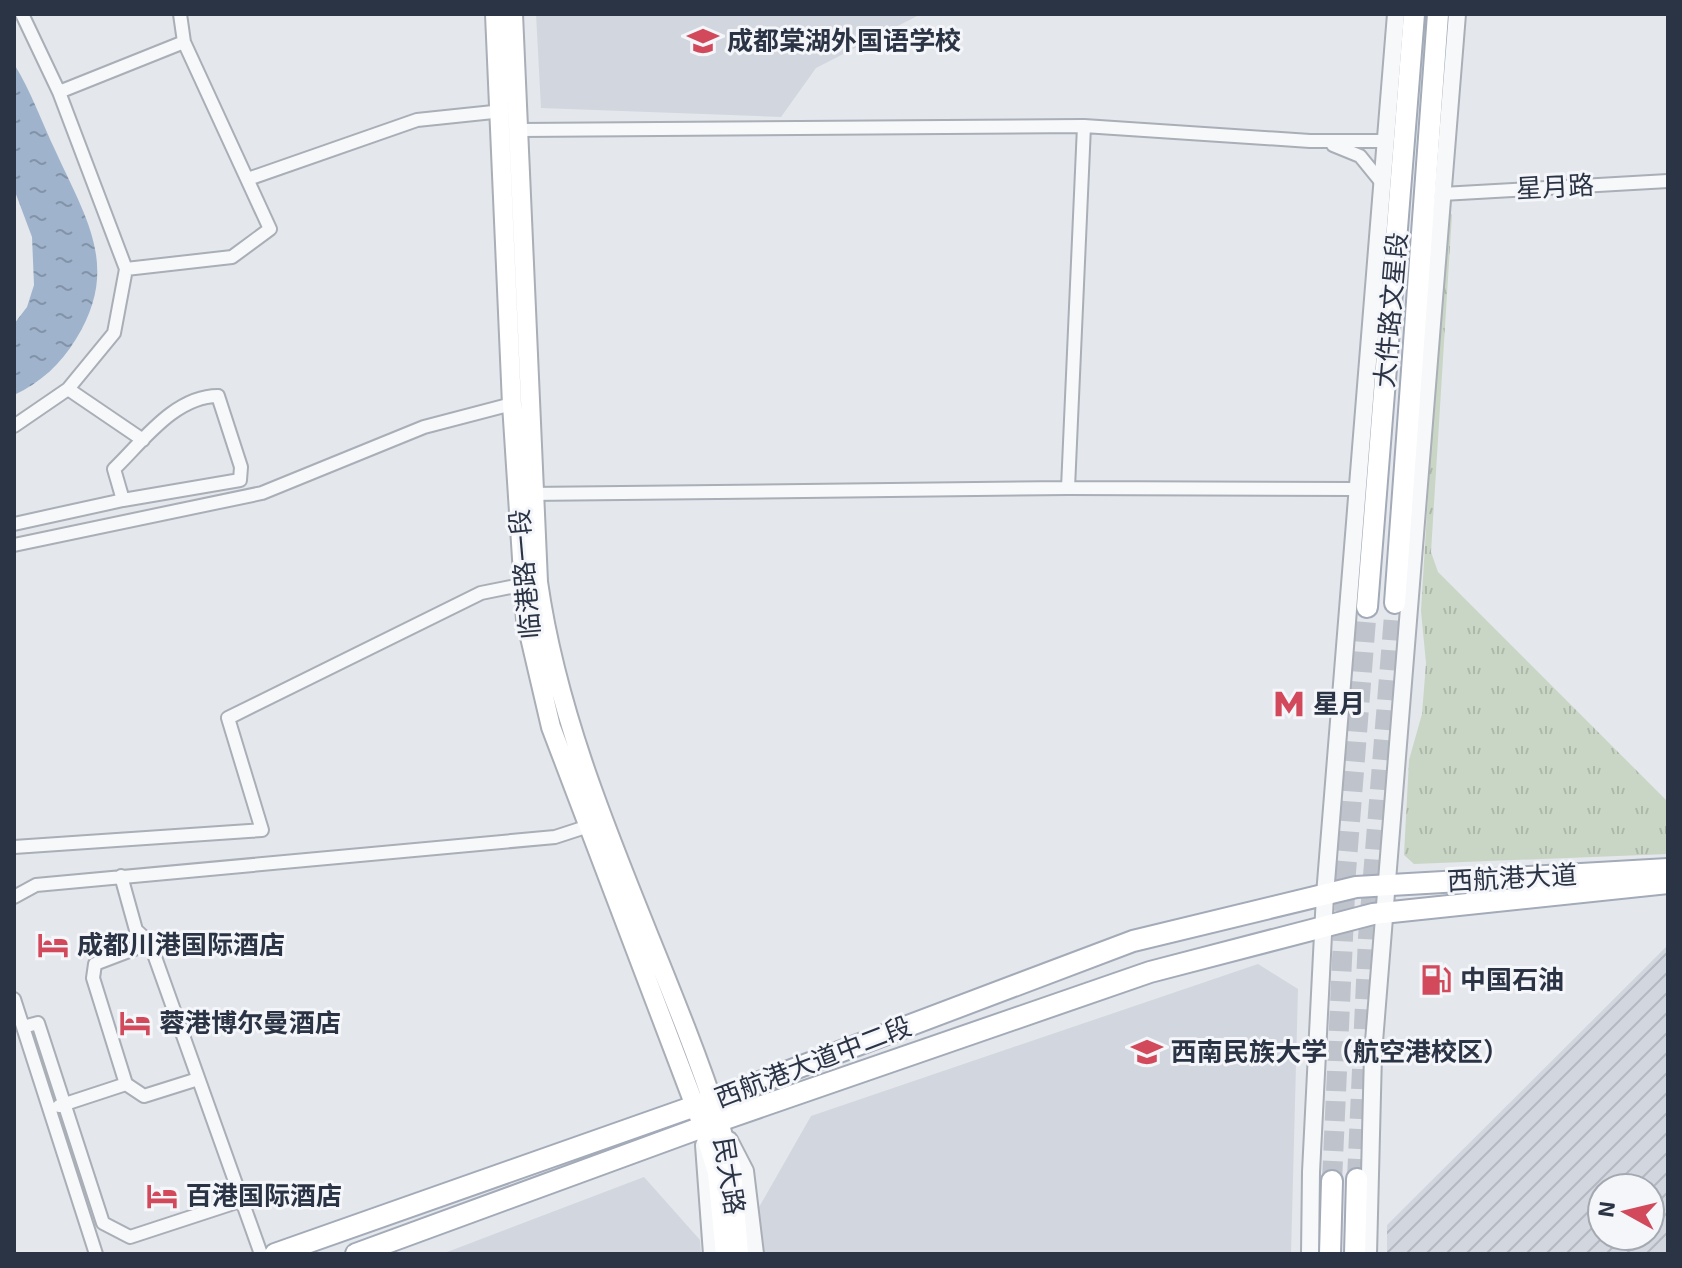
<svg xmlns="http://www.w3.org/2000/svg" width="1682" height="1268" viewBox="0 0 1682 1268" font-family="'Exo 2','Noto Sans SC',sans-serif">
<defs>
<pattern id="industrial-furrows" width="10" height="10" patternUnits="userSpaceOnUse" patternTransform="scale(2)"><rect width="10" height="10" fill="#d2d6de"/><path d="M-1 1l2-2M0 10L10 0M9 11l2-2" fill="none" stroke="#b4b8c0"/></pattern>
<pattern id="park-tufts" width="24" height="20" patternUnits="userSpaceOnUse" patternTransform="scale(2)"><rect width="24" height="20" fill="#c9d6c5"/><path d="M3 7l-1-3M5 7V3M7 7l1-3M15 17l-1-3M17 17v-4M19 17l1-3" fill="none" stroke="#adb8ab"/></pattern>
<pattern id="water-ripples" width="26" height="14" patternUnits="userSpaceOnUse" patternTransform="scale(2)"><rect width="26" height="14" fill="#9fb4cc"/><path d="M2 4q2-2 4 0t4 0M15 11q2-2 4 0t4 0" fill="none" stroke="#8293a7"/></pattern>
</defs>
<rect width="100%" height="100%" fill="#e4e7ec"/>
<path fill="#d2d6de" d="M536,14h385l-105,54 -35,49 -240,-9z
M1258,964l40,25 -7,265h-528l-5,-45 53,-93z
M644,1177l56,63 1,14h-259z"/>
<path fill="url(#industrial-furrows)" fill-rule="evenodd" d="M1668,945v309h-281v-29zM1602,1188h48v48h-48z"/>
<path fill="url(#park-tufts)" d="M1452,214l-21,338 7,20 230,230v52l-254,10 -10,-9 5,-95 13,-46 4,-51 -5,-52 24,-395z"/>
<path fill="url(#water-ripples)" d="M14,64c17,27 28,59 42,88 31,68 64,116 20,187 -15,25 -36,44 -62,56v-71l13,-17 7,-22 -2,-48 -18,-48z"/>
<g fill="none" stroke-linecap="round" stroke-linejoin="round">
<path stroke="#bfc3cb" stroke-width="20" stroke-dasharray="20 10" stroke-linecap="butt" d="M1357,1179l11,-241 27,-335
M1332,1181l14,-309 21,-265"/>
<defs>
<path id="minor" d="M59,92l125,-50
M520,130l564,-4 226,15h76
M1333,145l27,11 22,27
M248,179l169,-59 86,-9
M1442,194l226,-13
M126,269l106,-12 38,-28 -86,-187 -4,-28
M68,389l75,51
M14,426l54,-37 46,-56 12,-64 -67,-177 -37,-78
M1068,488l16,-362
M528,494l540,-6 288,1
M14,524l109,-24 -9,-31c29,-28 61,-73 104,-73l23,71 -1,13 -117,20
M14,545l248,-52 162,-66 88,-23
M14,847l248,-17 -34,-112 253,-125 40,-8
M121,876l15,54 14,13 111,311
M14,897l22,-12 519,-48 40,-13
M14,999l82,255
M23,1027l15,-4 65,200 27,14 110,-36
M126,1084l-33,-106 2,-14 55,-21
M59,1106l67,-22 18,12 54,-17"/>
<path id="tertiary" d="M729,1140l16,31 10,83
M704,1145l8,109
M1310,1254l1,-82 14,-277 71,-881
M1368,1254l5,-200 84,-1040"/>
<path id="secondary" d="M495,14l17,390 14,216 25,107 152,400 14,46 8,81
M513,14l25,568c27,189 122,359 181,539l13,49 7,84"/>
<path id="primary" d="M1395,603l43,-589
M1367,607l47,-593
M275,1254l437,-154 421,-159 223,-54 312,-18
M356,1254l363,-133 431,-149 223,-58 295,-31
M1330,1254l2,-73
M1355,1254l2,-75"/>
</defs>
<use href="#minor" stroke="#a9aeb7" stroke-width="16"/>
<use href="#tertiary" stroke="#a9aeb7" stroke-width="20"/>
<use href="#secondary" stroke="#a9aeb7" stroke-width="22"/>
<use href="#primary" stroke="#a3abb8" stroke-width="24"/>
<use href="#minor" stroke="#f7f8fa" stroke-width="12"/>
<use href="#tertiary" stroke="#f7f8fa" stroke-width="16"/>
<use href="#secondary" stroke="#fff" stroke-width="18"/>
<use href="#primary" stroke="#fff" stroke-width="20"/>
</g>
<defs>
<symbol id="school-bare" viewBox="-9 -9 18 18"><path d="M0-5L7-2L0 1L-7-2ZM-4 1L0 2.5L4 1V4Q0 6-4 4Z" fill="#d1495b" stroke="#f4f6f9" stroke-width="2.5" paint-order="stroke"/></symbol>
<symbol id="metro-bare" viewBox="-9 -9 18 18"><path d="M-5.5 5V-5H-3L0 0L3-5H5.5V5H3V-.5L0 4L-3-.5V5Z" fill="#d1495b" stroke="#f4f6f9" stroke-width="2.5" paint-order="stroke"/></symbol>
<symbol id="hotel-bare" viewBox="-9 -9 18 18"><path d="M-6-4.5h1.5V1H6V5H4.5V3h-9V5H-6ZM-4 0a1.8 1.8 0 1 1 3.6 0ZM.5 0V-2.5h3Q6-2.5 6 0Z" fill="#d1495b" stroke="#f4f6f9" stroke-width="2.5" paint-order="stroke"/></symbol>
<symbol id="fuel-bare" viewBox="-9 -9 18 18"><path d="M-5.5-6h7V0h2V4h1.3V-2.5L3-4.5l.8-.8L6-3V5H2.5V1h-1V6h-7ZM-4.2-4.7v3.2H.2V-4.7Z" fill="#d1495b" stroke="#f4f6f9" stroke-width="2.5" paint-order="stroke"/></symbol>
<symbol id="university-bare" viewBox="-9 -9 18 18"><path d="M0-5L7-2L0 1L-7-2ZM-4 1L0 2.5L4 1V4Q0 6-4 4Z" fill="#d1495b" stroke="#f4f6f9" stroke-width="2.5" paint-order="stroke"/></symbol>
</defs>
<g fill-rule="evenodd">
<use href="#school-bare" x="681" y="19" width="44" height="44"/>
<use href="#metro-bare" x="1267" y="682" width="44" height="44"/>
<use href="#hotel-bare" x="31" y="923" width="44" height="44"/>
<use href="#fuel-bare" x="1414" y="958" width="44" height="44"/>
<use href="#hotel-bare" x="113" y="1001" width="44" height="44"/>
<use href="#university-bare" x="1125" y="1030" width="44" height="44"/>
<use href="#hotel-bare" x="140" y="1174" width="44" height="44"/>
</g>
<g text-anchor="middle" stroke-width="6" stroke-linejoin="round" paint-order="stroke">
<g font-size="26" font-weight="bold" fill="#2b3445" stroke="#f4f6f9" text-anchor="start">
<text x="727" y="50">成都棠湖外国语学校</text>
<text x="1313" y="713">星月</text>
<text x="77" y="954">成都川港国际酒店</text>
<text x="1460" y="989">中国石油</text>
<text x="159" y="1032">蓉港博尔曼酒店</text>
<text x="1171" y="1061">西南民族大学（航空港校区）</text>
<text x="186" y="1205">百港国际酒店</text>
</g>
<g font-size="26" fill="#2b3445" stroke="#f4f6f9">
<text transform="translate(1555 187) rotate(-3)" y="9">星月路</text>
<text transform="translate(1391 310) rotate(-85)" y="9">大件路文星段</text>
<text transform="translate(525 574) rotate(-95)" y="9">临港路一段</text>
<text transform="translate(1512 878) rotate(-3)" y="9">西航港大道</text>
<text transform="translate(813 1062) rotate(-21)" y="9">西航港大道中二段</text>
<text transform="translate(729 1176) rotate(81)" y="9">民大路</text>
</g>
</g>
<rect width="1682" height="1268" fill="none" stroke="#2b3445" stroke-width="32"/>
<g transform="translate(1626 1212) rotate(278)"><circle r="38" fill="#f4f6f9" stroke="#a4a8b1" stroke-width="2"/>
<path d="M0-6L14 30L0 20L-14 30Z" fill="#d1495b"/>
<text y="-12" font-size="22" font-weight="bold" text-anchor="middle" fill="#2b3445">N</text>
</g>
</svg>
